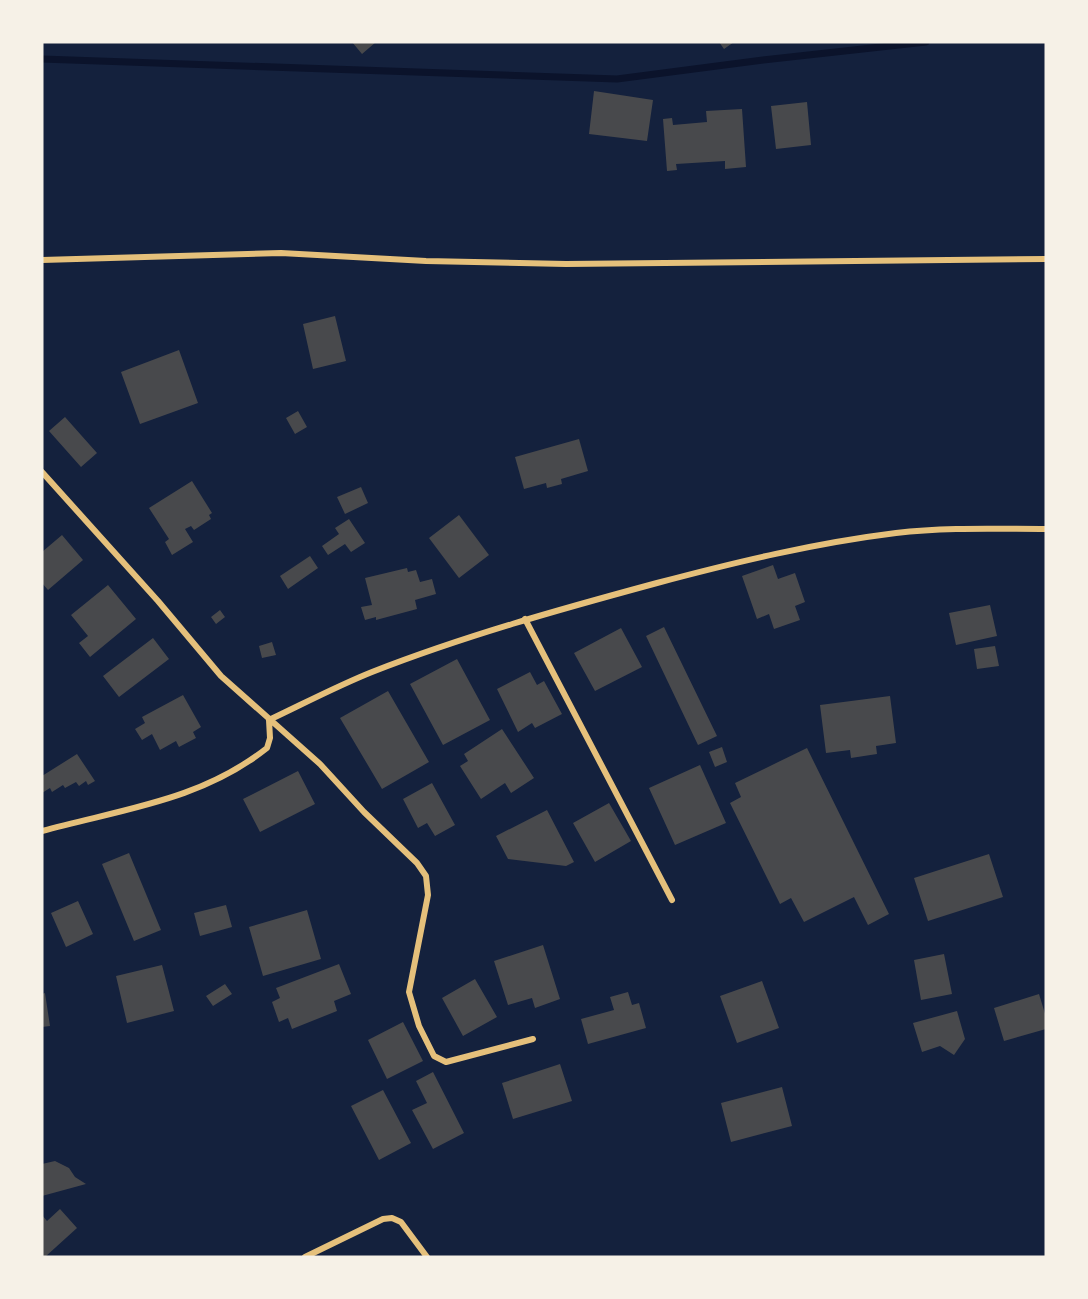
<svg xmlns="http://www.w3.org/2000/svg" width="1088" height="1299" viewBox="0 0 1088 1299" font-family="'Public Sans',sans-serif">
<rect width="100%" height="100%" fill="#14213d"/>
<g fill="none" stroke-linecap="round" stroke-linejoin="round">
<path stroke="#0b132b" stroke-width="7" d="M42,59l575,20 146,-19 163,-18"/>
</g>
<path fill="#48494c" d="M352,42h24l-14,12z
M719,42h15l-10,7z
M594,91l59,9 -6,41 -58,-7z
M807,102l4,43 -35,4 -5,-43z
M742,109l4,58 -21,2v-8l-49,3 1,6 -10,1 -4,-52 9,-1 1,7 34,-3 -1,-11z
M335,316l11,45 -33,8 -10,-45z
M179,350l19,53 -58,21 -19,-52z
M298,411l9,16 -12,7 -9,-16z
M65,417l32,36 -16,14 -32,-36z
M579,439l9,32 -27,8 1,5 -15,4 -1,-5 -22,6 -9,-32z
M192,481l20,32 -3,2 2,4 -17,11 -3,-4 -6,3 8,13 -21,13 -7,-13 4,-3 -20,-31z
M361,487l7,16 -23,11 -8,-17z
M459,515l30,40 -30,23 -30,-40z
M349,519l16,24 -14,9 -6,-8 -17,11 -6,-9 17,-12 -4,-6z
M62,535l21,25 -35,30 -6,-7v-31z
M310,556l8,12 -30,21 -8,-13z
M773,565l5,14 17,-6 10,29 -10,4 5,14 -26,9 -5,-15 -12,5 -15,-43z
M407,568l1,4 8,-2 4,12 12,-3 4,15 -21,6 2,9 -41,11v-3l-11,3 -4,-13 11,-2 -7,-27z
M108,585l28,34 -46,38 -11,-14 9,-7 -17,-21z
M990,605l7,31 -41,9 -7,-32z
M220,610l5,7 -9,7 -5,-7z
M664,627l53,109 -19,9 -52,-109z
M621,628l21,39 -47,24 -21,-38z
M153,638l16,21 -50,38 -16,-21z
M272,642l4,13 -14,3 -3,-12z
M995,646l4,20 -22,3 -3,-20z
M457,659l33,61 -47,25 -33,-61z
M530,672l7,13 7,-4 18,33 -27,14 -3,-5 -14,9 -21,-43z
M388,691l41,71 -47,27 -42,-71z
M183,695l18,32 -8,5 3,6 -17,9 -3,-6 -16,9 -8,-16 -10,6 -7,-11 10,-6 -3,-6z
M890,696l6,47 -20,3 1,8 -26,4 -1,-8 -24,3 -6,-48z
M502,729l32,49 -23,15 -6,-10 -24,16 -21,-33 8,-5 -4,-7z
M722,747l5,15 -12,5 -6,-15z
M807,748l82,166 -21,11 -14,-28 -50,25 -13,-24 -11,6 -50,-101 11,-6 -6,-14z
M77,754l18,27 -7,4 -2,-4 -7,5 -3,-4 -11,6 -2,-3 -11,7 -2,-4 -8,5v-17z
M700,765l26,58 -51,22 -26,-57z
M298,771l17,33 -55,28 -17,-33z
M432,783l23,42 -20,11 -8,-13 -9,5 -15,-29z
M609,803l22,38 -36,21 -22,-39z
M547,810l27,52 -8,4 -58,-7 -12,-23z
M129,853l32,77 -27,11 -32,-77z
M989,854l14,43 -75,24 -14,-43z
M78,901l15,33 -27,13 -15,-34z
M226,905l6,22 -32,9 -6,-23z
M307,910l14,49 -58,17 -14,-49z
M543,945l17,54 -25,9 -3,-10 -24,7 -14,-44z
M944,954l8,40 -31,6 -7,-40z
M339,964l12,30 -17,7 3,10 -45,18 -4,-11 -9,4 -7,-20 8,-4 -4,-10z
M162,965l12,46 -47,12 -11,-47z
M475,979l22,38 -34,19 -21,-38z
M762,981l17,47 -42,15 -17,-47z
M225,984l7,10 -19,12 -7,-10z
M628,992l4,13 7,-2 7,25 -58,16 -7,-25 33,-9 -4,-13z
M45,993l5,33 -8,1v-33z
M1039,994l7,23v12l-42,12 -10,-33z
M957,1011l8,28 -11,16 -14,-9 -18,6 -9,-29z
M403,1022l20,39 -36,18 -19,-39z
M560,1064l12,37 -59,18 -11,-36z
M433,1072l31,61 -31,16 -21,-39 15,-7 -11,-22z
M782,1087l10,39 -61,16 -10,-39z
M383,1090l28,53 -32,17 -28,-54z
M55,1161l14,7 6,9 11,7 -44,12v-32z
M60,1209l17,19 -32,29h-3v-42l5,6z"/>
<g fill="none" stroke-linecap="round" stroke-linejoin="round">
<path stroke="#e5c07b" stroke-width="6" d="M42,260l239,-7 145,8 140,3 480,-5
M42,472l116,129 63,75 99,88 44,48 53,51 9,13 2,19 -19,97 10,34 15,30 12,6 87,-23
M525,619l147,281
M269,720c34,-16 68,-34 103,-48 92,-36 189,-63 285,-89 79,-21 158,-40 239,-50 50,-6 100,-4 150,-4
M42,831c80,-22 158,-30 225,-83l3,-10 -1,-18
M305,1257l78,-38 9,-1 9,4 26,35"/>
</g>
<rect width="1088" height="1299" fill="none" stroke="#f6f1e7" stroke-width="87"/>
</svg>
